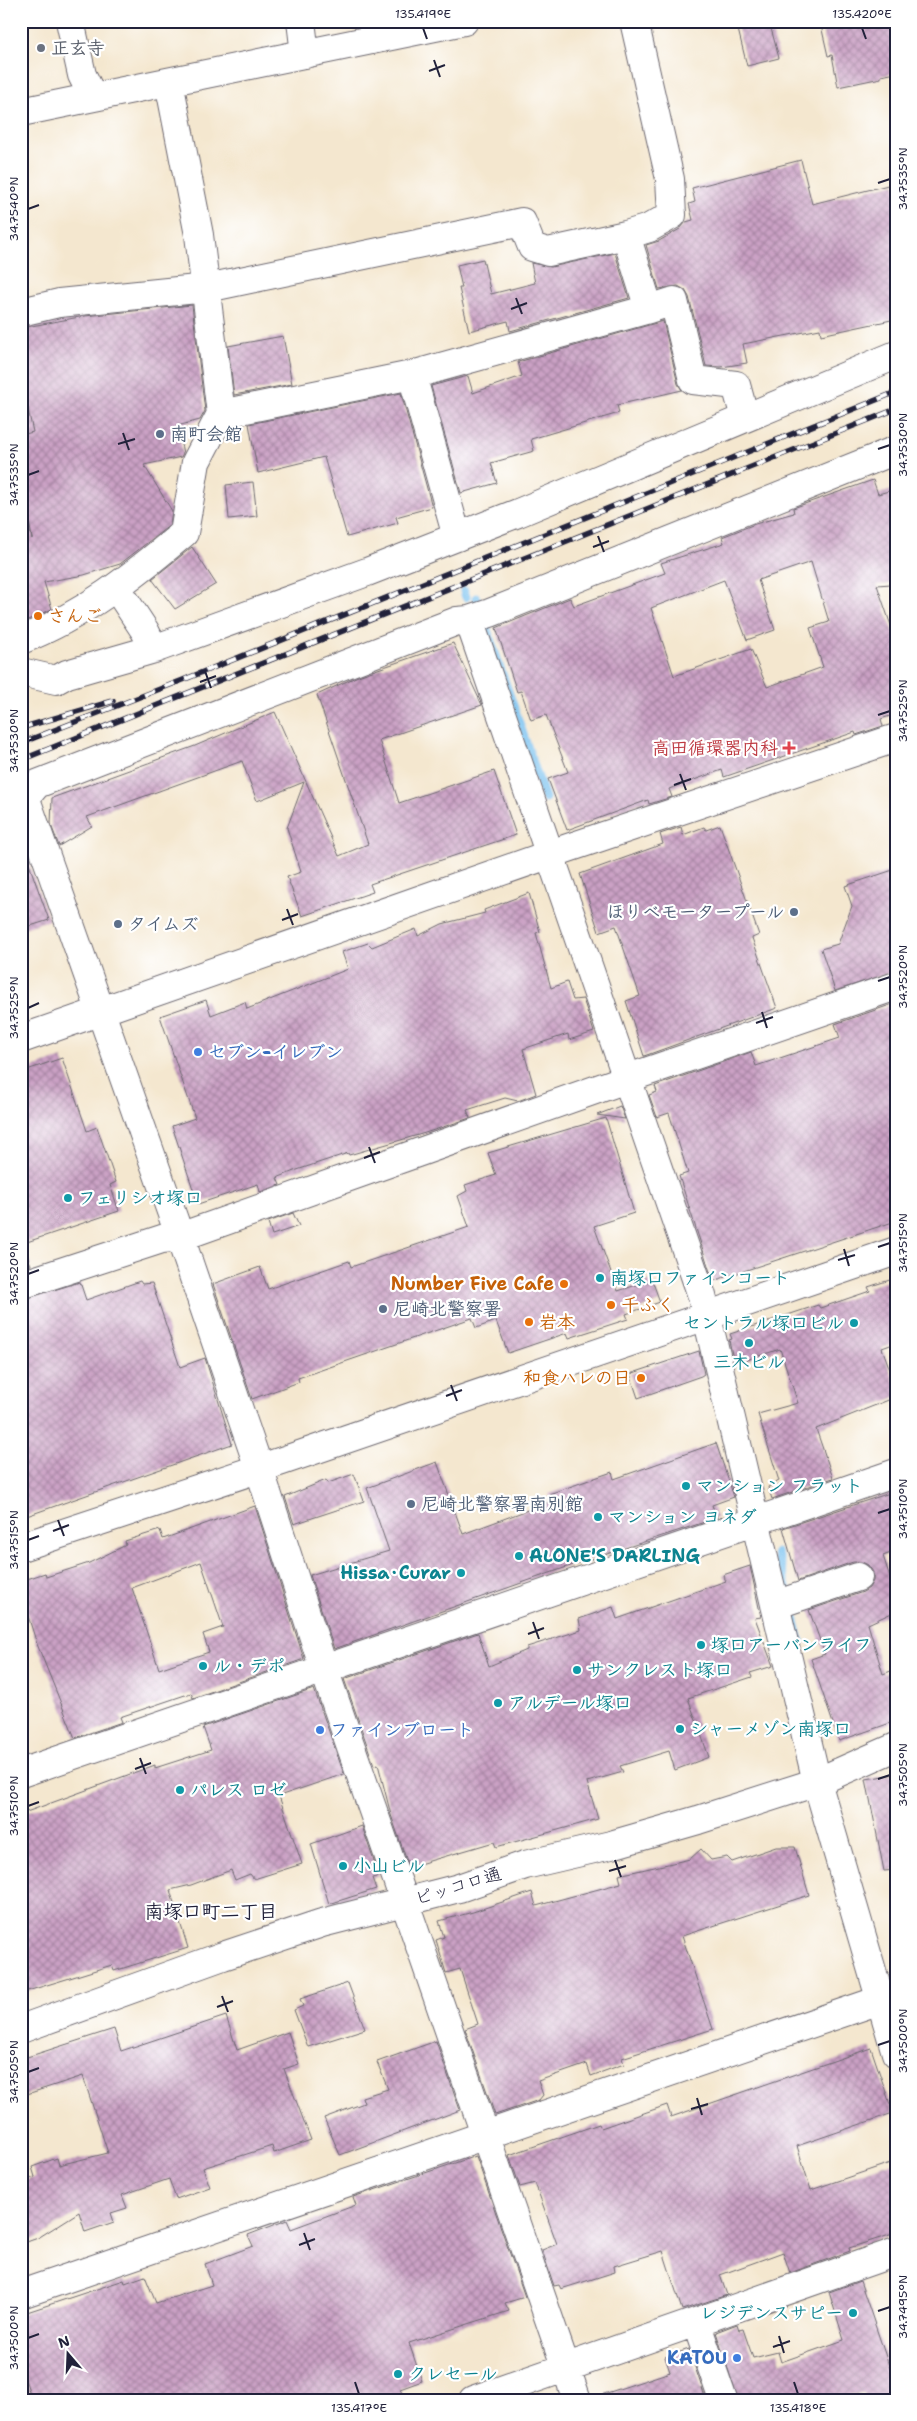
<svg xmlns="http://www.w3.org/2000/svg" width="917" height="2421" viewBox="0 0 917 2421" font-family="'Shantell Sans','Klee One',sans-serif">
<defs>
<pattern id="building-cross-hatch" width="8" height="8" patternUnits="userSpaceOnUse" patternTransform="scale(1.25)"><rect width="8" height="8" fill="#cba1c5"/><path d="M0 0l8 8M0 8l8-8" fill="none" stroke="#a483a1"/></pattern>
</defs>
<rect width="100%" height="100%" fill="#fff"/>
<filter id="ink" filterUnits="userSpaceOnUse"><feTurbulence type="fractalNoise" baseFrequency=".02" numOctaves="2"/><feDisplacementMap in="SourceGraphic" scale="10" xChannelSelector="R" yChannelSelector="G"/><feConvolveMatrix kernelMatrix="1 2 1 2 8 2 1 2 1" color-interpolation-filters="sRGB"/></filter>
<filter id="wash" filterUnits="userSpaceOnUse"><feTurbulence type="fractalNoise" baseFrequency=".0096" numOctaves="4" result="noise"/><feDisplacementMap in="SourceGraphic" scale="20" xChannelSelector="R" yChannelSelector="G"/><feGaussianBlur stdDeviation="1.12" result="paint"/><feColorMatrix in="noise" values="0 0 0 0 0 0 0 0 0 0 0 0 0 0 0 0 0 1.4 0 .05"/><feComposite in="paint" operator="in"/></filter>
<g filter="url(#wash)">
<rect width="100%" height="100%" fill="#f4e7cf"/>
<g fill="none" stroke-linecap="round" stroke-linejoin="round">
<path stroke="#76c0ef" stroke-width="9" d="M464,591l2,6
M476,598l69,200
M777,1553l23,88"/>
</g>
<g id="blocks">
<path fill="url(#building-cross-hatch)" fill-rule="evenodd" d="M736,21h33l10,37 -32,8z
M820,21h76v52l-15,3v2l-43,9 -6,-32 -4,1z
M801,160l11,44 84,-21v136l-75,16 -1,-6 -77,15 4,19 -26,4 -15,-1 -17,-69 -4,-7 -7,-4 -19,3 -13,-44 13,-4 21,-12 6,-7 7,-2 -4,-16 6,-2 -3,-14z
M615,253l14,45 -119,33 -2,-10 -39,10 -10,-43h3l-5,-23 26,-6 8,35 44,-11 -4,-20 20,4z
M192,305l13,106 -5,9 -23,6 6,27 -2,4 -37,8 28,46 -2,14 -50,39 -36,11 -40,7 8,27 -31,14v-96l8,-1 3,13 -11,-68v-36l12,-3 -12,-55v-49l64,-12z
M663,321l15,63 4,6 -65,15 2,8 -88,26 3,12 -43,12 6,20 -36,10 -30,-107 37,-10 5,17 49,-17 -4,-14z
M283,336l9,48 -58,11 -6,-49z
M401,393l31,114 -36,10 2,6 -51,14 -23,-80 -66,16 -9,-49z
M873,480l5,14 18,-5v90l-5,1v4l-14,1 19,55v74l-15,5 2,7 -27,9 -1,-3 -131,45 -2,-7 -53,19 3,8 -23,7 -1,-4 -81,30 -19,-51 20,-7 -22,-57 -15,5 -10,-29 -4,1 -21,-64 74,-30 4,8 91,-33 -4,-10 63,-20 -2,-6 33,-13 39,-11 -1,-5zM811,562l18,60 -19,6 13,39 -56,20 -16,-38 -77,27 -23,-68 73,-28 23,60 28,-10 -17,-50z
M253,482l4,34 -28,3 -3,-34z
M192,547l24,37 -41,25 -23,-30z
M453,643l29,62 -103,35 20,63 95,-32 22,64 -146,49 3,8 -71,24 -15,-39 14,-5 -14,-44 17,-46 -47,19 -15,-40 -155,56 5,9 -33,20 -8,-21 1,-27 143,-52 80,-34 64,144 29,-12 -51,-149 41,-19z
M720,825l39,110 -7,3 25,70 -133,48 -18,-55 14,-5 -24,-70 -17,6 -19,-58 83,-30 -3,-10 21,-7 2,8 21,-8 2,3z
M21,853h4l24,67 -28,9z
M896,869v102l-61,20 -14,-42 17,-5 14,-38 -7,-20z
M529,893l11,39 -4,1 15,55 16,-6 6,18 10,-1 11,33 -25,8 -1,-6 -45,15 13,45 -18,7 -13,-3 -38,12 3,8 -45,15 -76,22 -1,-2 -54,18 -17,7 3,7 -20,7 -2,-8 -60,20 -26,-78 23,-8 -35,-102 46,-16 5,15 34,-13 2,7 101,-40 -6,-17 26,-9 4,4 44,-18 2,7 24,-12 43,-11 -1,-3z
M896,1003v218l-183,60 -34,-105 9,-3 -19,-60 -12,4 -8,-22 8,-3 -2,-6 96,-34 5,14 84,-28 -5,-14z
M62,1058l25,73 10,-4 19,55 -6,3 9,26 -98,33v-172z
M620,1106l5,13 -28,-4z
M606,1118l28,95 -40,13 24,65 34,-11 8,22 -34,12 2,5 -59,19 -2,-5 -59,20 -12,-32 -20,7 -4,-10 -174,60 1,4 -47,17 -39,-115 47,-17 8,22 81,-28 2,6 118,-40 -11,-31 9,-5 -2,-6 31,-10 -8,-22z
M293,1213l6,13 -27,9 -4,-13z
M25,1250l6,15 -10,3v-17z
M896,1278v65l-14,5 14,38v11l-80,32 17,49 -61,21 -4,-12 11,-6 -21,-67 40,-11 -18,-54 -46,15 -5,-24 3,-1 -2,-5 88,-29 2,3 50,-17 -2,-4z
M140,1281l2,3 10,-1 28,84 25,-9 27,86 -211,74v-218l59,-18 6,18z
M699,1351l5,23 -3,2 -63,22 -8,-24z
M716,1443l18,54 -22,8 5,13 -150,49 -233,82 -24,-74 79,-24 -22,-63 70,-26 26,72 89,-33 -3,-7 63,-22 2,7z
M354,1474l10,27 -70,23 -9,-27 41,-17 2,3z
M896,1491v60l-13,5 13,39v16l-28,13 15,50 13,-5v52l-57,20 -28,-82 14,-5 -16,-44 54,-18 6,-4 4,-7v-9l-5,-7 -6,-3h-9l-55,19 -15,-53z
M255,1506l49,153 -111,39 -2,-5 -71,24 2,5 -47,16 -38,-94 -16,-50v-13l24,-8 1,4 43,-14 37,-18 -1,-4 35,-11 3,9zM201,1562l22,65 -20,7 6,18 -50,17 -27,-81z
M750,1566l11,51 -6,1 18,48 -23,7 2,4 -64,21 21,59 -34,13 -6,-19 -49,15 3,6 -36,10 11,37 -102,28 -2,-5 -85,25 -18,-52 -13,-51 -4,1 -30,-86 134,-46 11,33 38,-16v-3l54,-17 -2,-11 34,-12 4,12 109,-38 -3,-6z
M314,1689l30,85 -65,22 23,68 -48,15 -4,-5 -15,6 -4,-10 -40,15 -21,5 18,58 -74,23 -2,-6 -91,28v-179l134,-49v3l56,-18 -8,-23z
M896,1774v96l-12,1 -18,-92z
M362,1826l17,50 -7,2 4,11 -47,15 -18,-60z
M776,1847h19l14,48 -127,41 31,93 -91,29 2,6 -33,12 -4,-12 -49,17 5,14 -4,5 -44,15 -30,-86 13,-5 -18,-55 -14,4 -10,-33 8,-3 -5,-16 34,-9 59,-20 4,14 85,-23 -2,-8 71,-16 11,-10 10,11 16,-3 5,5z
M348,1983l17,46 -57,18 -14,-37 9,-4 -3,-7z
M226,2016l11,34 51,-18 11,32 -15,5 27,71 -37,13 -2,-7 -69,22 7,19 -34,12 -7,-20 -47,16 5,13 -16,5 3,9 -29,10 -6,-20 -41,26 -17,6v-62l14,-5 -3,-10 25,-9 2,7 49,-12 -25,-77 -62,20v-37l93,-30 7,22z
M436,2041l24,69 -120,45 -16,-37 40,-15 -2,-6 26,-8 -11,-27z
M871,2048l22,65 -96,33 14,44 85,-29v72l-47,15 1,3 -60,22 -7,-21 -63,23 7,20 -45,15 -19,-59 -49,15 1,6 -54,17 -2,-4 -5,1 -12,-36 15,-6 -22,-61 -15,4 -11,-32 90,-31 2,4 66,-23 4,12z
M476,2156l49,141 -20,6 4,8 -100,32 13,38 -22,8 5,11h-373l-11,-33v-53l103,-34 1,3 20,-7 11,27 56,-18 -7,-21 48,-18 -5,-11 39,-15 4,9 65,-24 -3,-8z
M860,2281l36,105v14h-30l-2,-8 -27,8h-99l-22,-68 21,-8 2,6 4,-1 10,29 25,-6 3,10 63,-22 -15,-48z
M689,2349l17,51h-104l-1,-5 69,-23 -5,-15z"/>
</g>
</g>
<g filter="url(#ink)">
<use href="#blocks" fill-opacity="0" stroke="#6c676f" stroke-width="1"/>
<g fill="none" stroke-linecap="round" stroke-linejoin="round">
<defs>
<path id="minor" d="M70,21l12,54 11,22
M301,21l4,33
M21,112l443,-91
M626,235l23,74 25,-8 19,79 43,5 9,33
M21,312l38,-9 148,-15 315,-66 10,25 16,5 78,-17 23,-7 23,-13 -2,-36 -36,-158
M412,375l45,162
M221,414l191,-39 237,-66
M116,587l29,44 9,18
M469,620l233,676 115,486 79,271
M21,640c62,-24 113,-65 163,-107l12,-71 25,-48 -22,-179 -30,-153
M21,672l35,8 11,-6 87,-25 213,-77 151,-59 378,-158
M21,785l159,452 79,231 65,201 253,731
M21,800l5,-3 11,-13 420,-163 12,-1 21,-7 406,-163
M21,1039l547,-191 328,-110
M21,1285l141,-46 18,-2 463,-164 253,-87
M21,1547l261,-86 614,-210
M775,1605l83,-28
M21,1773l875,-300
M21,2029l202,-73 99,-33 137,-35 66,-23 86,-20 87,-25 119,-38 79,-35
M21,2294l859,-294
M696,2322l27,78
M473,2400l423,-148"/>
</defs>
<use href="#minor" stroke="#6c676f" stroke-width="30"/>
<use href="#minor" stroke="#fff" stroke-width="28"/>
<defs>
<path id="rail" d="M21,728l92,-27
M21,743l162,-63 713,-288
M21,760l875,-351"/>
</defs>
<use href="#rail" stroke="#22223b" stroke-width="5.5"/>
<use href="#rail" stroke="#fff" stroke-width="4" stroke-dasharray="11" stroke-linecap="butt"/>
</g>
</g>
<path fill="none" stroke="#22223b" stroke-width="2" d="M423,28l4,11M862,28l4,11M434,60l6,17M429,71l16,-6M878,183l12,-4M28,209l11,-4M516,298l6,16M511,309l16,-6M123,433l6,17M118,444l17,-5M878,449l12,-4M28,475l11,-4M598,536l6,16M593,547l16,-6M205,671l6,17M200,682l16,-6M878,715l12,-4M28,741l11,-4M680,774l6,16M674,785l17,-6M287,909l6,16M282,920l16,-6M878,981l12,-4M28,1008l11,-5M762,1012l5,16M756,1023l17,-6M369,1147l6,16M364,1158l16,-6M878,1247l12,-4M844,1249l5,17M838,1260l17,-5M28,1274l11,-4M451,1385l6,16M446,1396l16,-6M878,1513l12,-4M58,1520l6,16M53,1531l16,-6M28,1540l11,-4M533,1622l6,17M528,1634l16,-6M140,1758l6,16M135,1769l16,-6M878,1779l12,-4M28,1806l11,-4M615,1860l6,17M609,1871l17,-5M222,1996l6,16M217,2007l16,-6M878,2045l12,-4M28,2072l11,-4M697,2098l5,17M691,2109l17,-5M304,2233l6,17M299,2245l16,-6M878,2311l12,-4M779,2336l5,17M28,2338l11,-4M773,2347l17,-6M355,2382l4,12M794,2382l4,12"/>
<circle fill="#6b7280" stroke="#fff" stroke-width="2" cx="41" cy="48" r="5"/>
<g fill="#5c6f8a" stroke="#fff" stroke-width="2">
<circle cx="160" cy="434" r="5"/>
<circle cx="794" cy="912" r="5"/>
<circle cx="118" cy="924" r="5"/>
<circle cx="383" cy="1309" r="5"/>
<circle cx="411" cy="1504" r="5"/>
</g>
<g fill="#e8710a" stroke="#fff" stroke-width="2">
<circle cx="38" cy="616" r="5"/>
<circle cx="564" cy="1284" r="5"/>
<circle cx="611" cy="1305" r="5"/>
<circle cx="529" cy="1322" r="5"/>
<circle cx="641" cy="1378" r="5"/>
</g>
<path fill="#e0444e" stroke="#fff" stroke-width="2" d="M786.5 740.5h5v5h5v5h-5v5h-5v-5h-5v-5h5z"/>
<g fill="#3f7fe0" stroke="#fff" stroke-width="2">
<circle cx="198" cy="1052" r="5"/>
<circle cx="320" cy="1730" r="5"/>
<circle cx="737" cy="2358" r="5"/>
</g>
<g fill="#0f9aa8" stroke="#fff" stroke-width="2">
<circle cx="68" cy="1198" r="5"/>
<circle cx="600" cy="1278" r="5"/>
<circle cx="854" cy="1323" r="5"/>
<circle cx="749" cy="1343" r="5"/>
<circle cx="686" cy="1486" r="5"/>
<circle cx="598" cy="1517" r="5"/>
<circle cx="519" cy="1556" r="5"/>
<circle cx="461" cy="1573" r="5"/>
<circle cx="701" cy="1645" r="5"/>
<circle cx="203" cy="1666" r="5"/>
<circle cx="577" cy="1670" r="5"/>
<circle cx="498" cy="1703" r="5"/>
<circle cx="680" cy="1729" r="5"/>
<circle cx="180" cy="1790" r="5"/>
<circle cx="343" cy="1866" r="5"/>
<circle cx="853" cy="2313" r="5"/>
<circle cx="398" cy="2374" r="5"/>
</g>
<g text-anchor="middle" stroke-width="4.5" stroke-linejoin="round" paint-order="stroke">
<g font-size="18" font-weight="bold" fill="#5b616d" stroke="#fff" text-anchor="start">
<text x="51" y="54">正玄寺</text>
</g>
<g font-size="18" font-weight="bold" fill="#4e5e75" stroke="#fff" text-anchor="start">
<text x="170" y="440">南町会館</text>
<text x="784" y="918" text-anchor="end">ほりべモータープール</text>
<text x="128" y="930">タイムズ</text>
<text x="393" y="1315">尼崎北警察署</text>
<text x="421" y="1510">尼崎北警察署南別館</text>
</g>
<g font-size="18" font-weight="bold" fill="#c56008" stroke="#fff" text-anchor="start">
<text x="48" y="622">さんご</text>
<text x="554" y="1290" text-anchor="end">Number Five Cafe</text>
<text x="621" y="1311">千ふく</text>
<text x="539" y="1328">岩本</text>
<text x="631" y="1384" text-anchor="end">和食ハレの日</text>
</g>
<g font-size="18" font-weight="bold" fill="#be3a42" stroke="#fff" text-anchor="end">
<text x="778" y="754">高田循環器内科</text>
</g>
<g font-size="18" font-weight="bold" fill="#366cbe" stroke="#fff" text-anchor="start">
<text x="208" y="1058">セブン-イレブン</text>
<text x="330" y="1736">ファインブロート</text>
<text x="727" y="2364" text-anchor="end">KATOU</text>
</g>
<g font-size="18" font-weight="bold" fill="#0d838f" stroke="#fff" text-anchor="start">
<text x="78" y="1204">フェリシオ塚口</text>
<text x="610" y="1284">南塚口ファインコート</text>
<text x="844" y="1329" text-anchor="end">セントラル塚口ビル</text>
<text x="749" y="1368" text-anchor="middle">三木ビル</text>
<text x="696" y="1492">マンション フラット</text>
<text x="608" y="1523">マンション ヨネダ</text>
<text x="529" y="1562">ALONE'S DARLING</text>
<text x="451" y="1579" text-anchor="end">Hissa･Curar</text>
<text x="711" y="1651">塚口アーバンライフ</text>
<text x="213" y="1672">ル・デポ</text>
<text x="587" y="1676">サンクレスト塚口</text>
<text x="508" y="1709">アルデール塚口</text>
<text x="690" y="1735">シャーメゾン南塚口</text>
<text x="190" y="1796">パレス ロゼ</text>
<text x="353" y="1872">小山ビル</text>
<text x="843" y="2319" text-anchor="end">レジデンスサピー</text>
<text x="408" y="2380">クレセール</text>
</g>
<g font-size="18" fill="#22223b" stroke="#fff">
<text transform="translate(458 1886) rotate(-17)" y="6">ピッコロ通</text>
</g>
<g font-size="19" font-weight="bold" fill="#22223b" stroke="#fff">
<text x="211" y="1918">南塚口町二丁目</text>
</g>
</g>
<rect width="917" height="2421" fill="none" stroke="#fff" stroke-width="55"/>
<g transform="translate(68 2354) rotate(341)" stroke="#ffffff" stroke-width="4" paint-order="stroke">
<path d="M0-4L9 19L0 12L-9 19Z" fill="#22223b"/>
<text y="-8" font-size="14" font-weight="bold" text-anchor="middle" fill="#22223b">N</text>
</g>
<rect x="28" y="28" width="862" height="2366" fill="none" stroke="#22223b" stroke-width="2"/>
<g font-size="12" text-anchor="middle" fill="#22223b">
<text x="423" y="18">135.419°E</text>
<text x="862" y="18">135.420°E</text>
<text transform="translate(903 179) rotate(-90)" y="4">34.7535°N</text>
<text transform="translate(14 209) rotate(-90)" y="4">34.7540°N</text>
<text transform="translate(903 445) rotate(-90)" y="4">34.7530°N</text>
<text transform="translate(14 475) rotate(-90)" y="4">34.7535°N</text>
<text transform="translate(903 711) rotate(-90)" y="4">34.7525°N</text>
<text transform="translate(14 741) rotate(-90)" y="4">34.7530°N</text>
<text transform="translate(903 977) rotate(-90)" y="4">34.7520°N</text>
<text transform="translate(14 1008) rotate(-90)" y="4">34.7525°N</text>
<text transform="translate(903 1243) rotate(-90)" y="4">34.7515°N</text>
<text transform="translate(14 1274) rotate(-90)" y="4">34.7520°N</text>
<text transform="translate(903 1509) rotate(-90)" y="4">34.7510°N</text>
<text transform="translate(14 1540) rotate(-90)" y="4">34.7515°N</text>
<text transform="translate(903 1775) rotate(-90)" y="4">34.7505°N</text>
<text transform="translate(14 1806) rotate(-90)" y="4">34.7510°N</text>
<text transform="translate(903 2041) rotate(-90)" y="4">34.7500°N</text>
<text transform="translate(14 2072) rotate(-90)" y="4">34.7505°N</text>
<text transform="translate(903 2307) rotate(-90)" y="4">34.7495°N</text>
<text transform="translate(14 2338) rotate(-90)" y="4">34.7500°N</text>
<text x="359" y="2412">135.417°E</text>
<text x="798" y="2412">135.418°E</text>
</g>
</svg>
